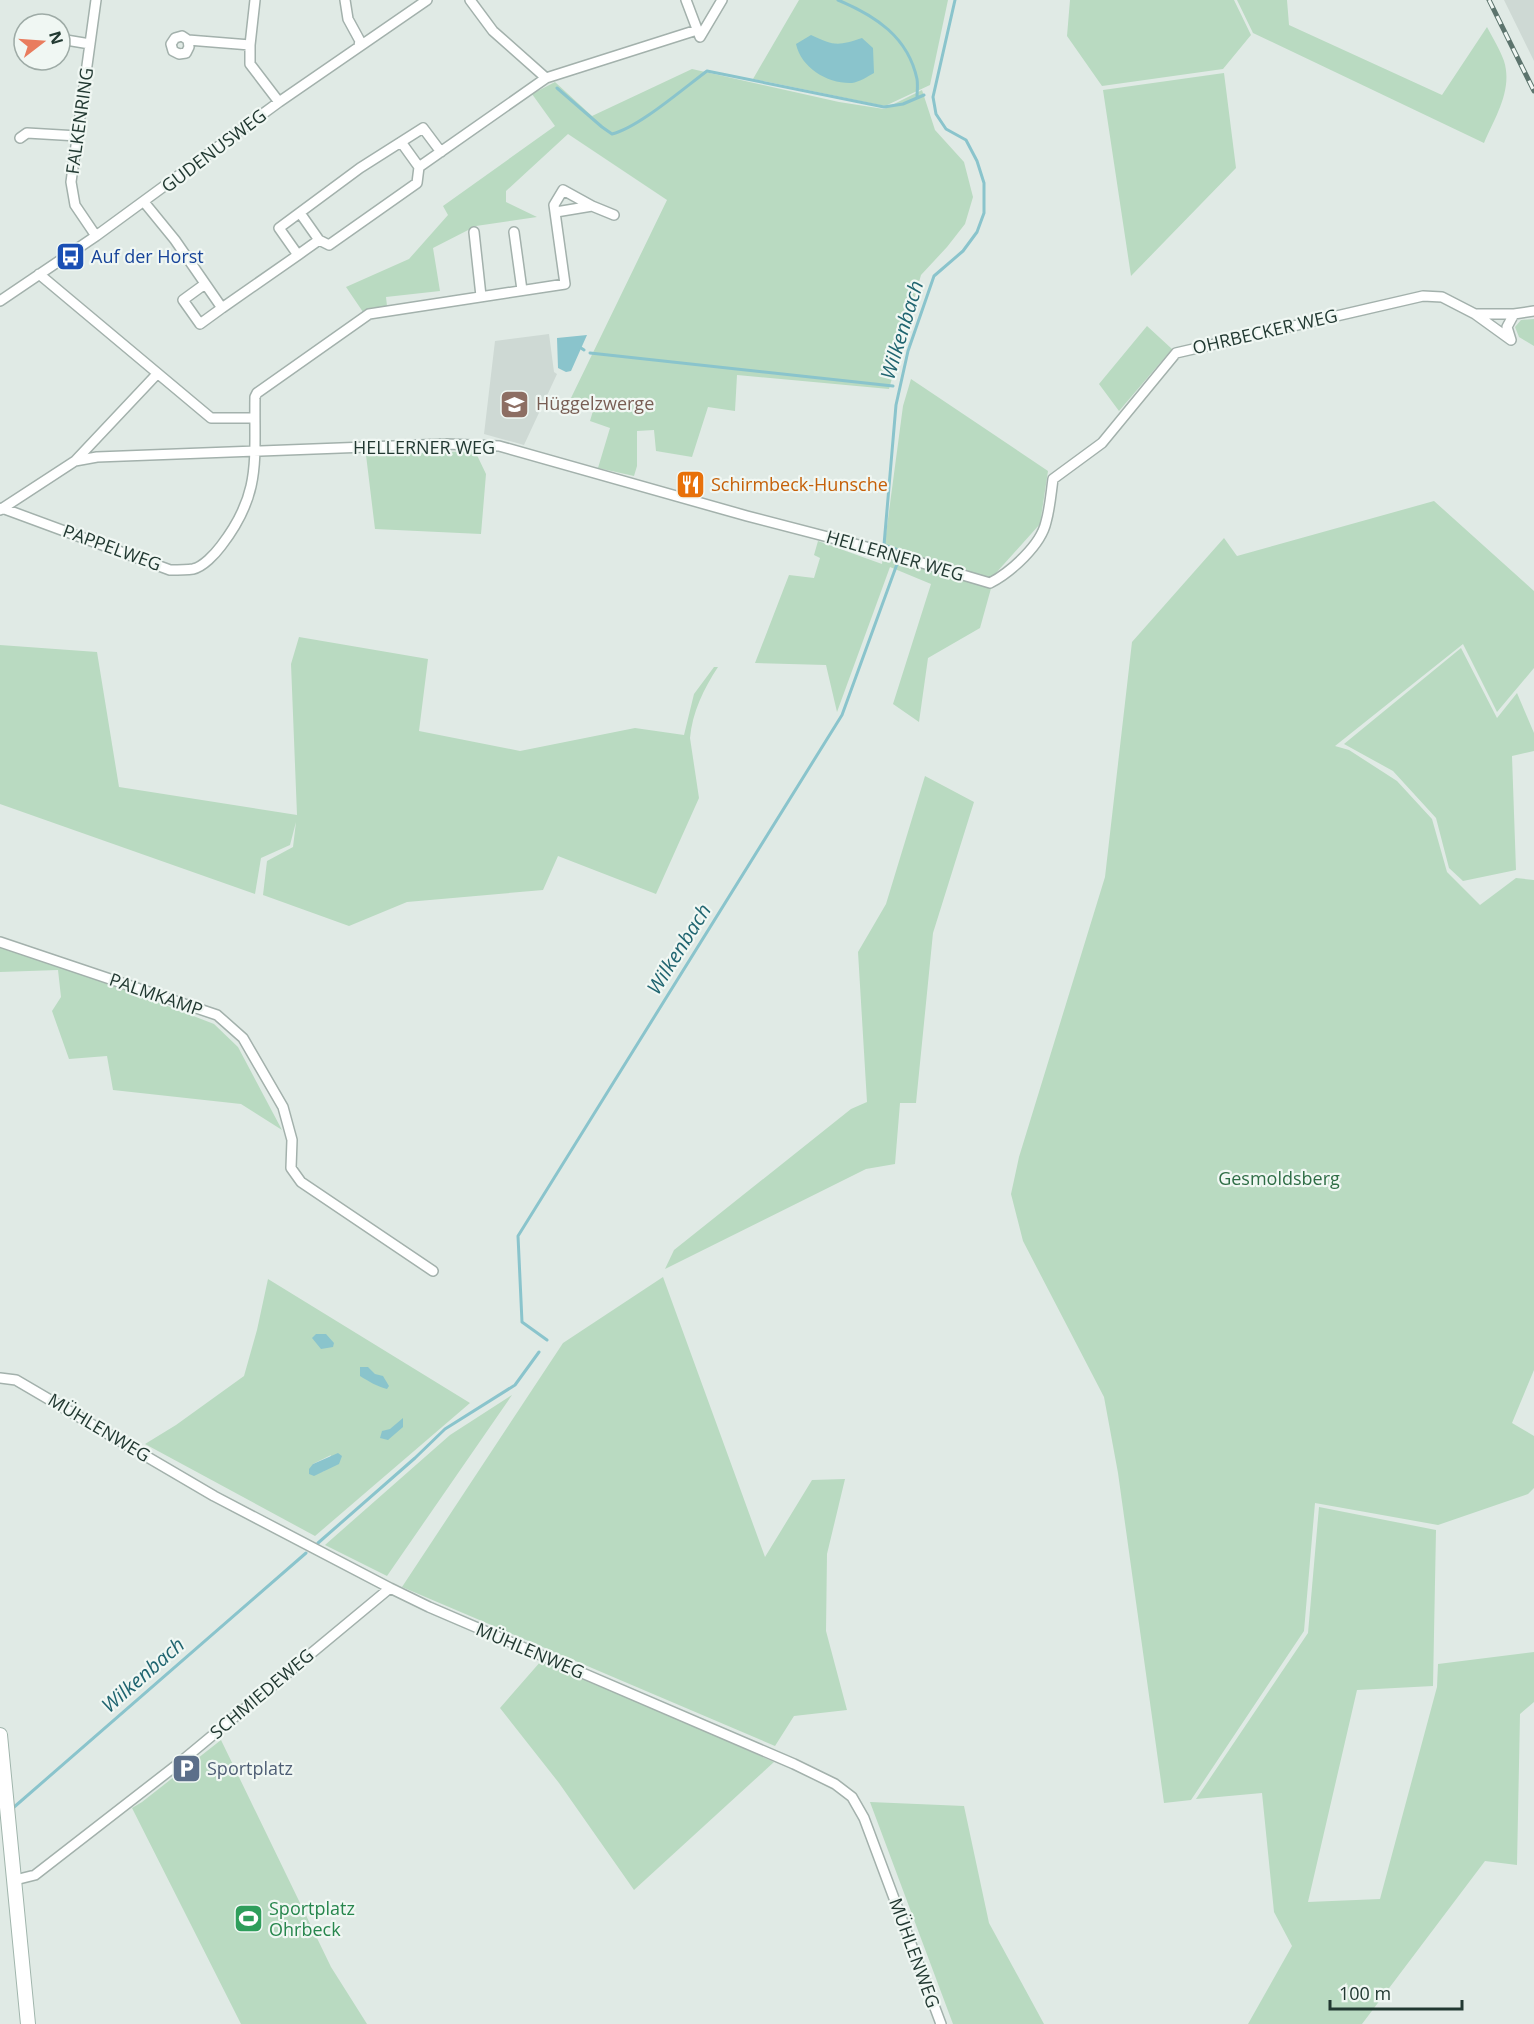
<svg xmlns="http://www.w3.org/2000/svg" width="1534" height="2024" viewBox="0 0 1534 2024" font-family="'Open Sans',sans-serif">
<rect width="100%" height="100%" fill="#e0eae5"/>
<path fill="#ced9d4" d="M1504,0h30v61z
M549,334l5,38 3,2 -33,71 -40,-11 11,-93z"/>
<path fill="#b9dac1" fill-rule="evenodd" d="M799,0h149l-18,85 -45,21 -132,-27z
M1070,0h164l17,35 -28,34 -121,17 -35,-50z
M1237,0h50l2,25 153,70 45,-68c6,11 13,23 17,34 9,29 -9,56 -20,82l-231,-110z
M692,69l147,33 45,7 38,-19 13,40 29,32 9,35 -8,27 -18,23 -26,28 -32,114 -152,-14 -2,36 -27,-4 -16,50 -36,-6 -2,-21 -17,1v35l-3,10 -36,-8 12,-40 -20,-7 5,-17 -24,-6 96,-198 -99,-66 -62,57v11l31,15 -61,9 -43,22 7,43 -54,6 1,9 -17,2 -7,4 -17,-25 63,-28 39,-44 -5,-9 112,-80 -23,-32 23,-12 37,34z
M1224,73l12,95 -105,108 -28,-186z
M1534,319v27l-15,-9 -4,-10 6,-7z
M1147,326l25,23 -53,62 -20,-27z
M911,379l137,92 -8,53 -45,50 -15,54 -52,30 -9,64 -26,-18 38,-120 -41,-17 -53,145 -11,-47 -71,-2 34,-88 25,3 6,-20 -6,-3 4,-14 64,23 21,-158z
M475,451l11,23 -5,60 -106,-5 -9,-74z
M1434,501l100,90v77l-37,44 -34,-68 -128,102 14,4 48,31 35,38 15,53 33,33 36,-27 18,2v490l-22,53 22,13v52l-6,6 -90,31 -123,-22 -11,128 -113,169 -27,3 -46,-330 -14,-76 -81,-156 -12,-47 8,-37 86,-280 27,-235 92,-104 13,18z
M299,637l129,22 -9,72 101,20 115,-23 49,7 10,-41 20,-27h4c-14,21 -26,46 -28,71l9,60 -43,96 -98,-38 -15,34 -136,12 -58,24 -86,-31 4,-34 26,-14 3,-25 -6,23 -29,13 -6,36 -255,-90v-159l97,7 22,135 178,28 -6,-151z
M1461,648l36,70 20,-25 17,40v18l-22,5 4,114 -53,11 -14,-13 -13,-50 -43,-47 -49,-27z
M925,776l49,26 -41,131 -17,170h-16l-5,61 -29,5 -201,100 9,-19 177,-141 16,-7 -9,-150 28,-48z
M0,946l103,35 111,43 24,23 44,83 -41,-26 -128,-14 -6,-34 -38,3 -17,-48 9,-14 -3,-27 -58,2z
M663,1277l102,280 47,-77 33,-1 -18,75 -1,77 21,79 -53,6 -19,30 -373,-159 161,-244z
M268,1279l202,124 -155,133 -170,-92 31,-19 68,-49 13,-46zM331,1455l-7,16 -10,4 -1,-11z
M512,1395l-125,181 -62,-31 125,-110z
M1319,1507l117,23 -3,156 -76,4 -49,212 72,-3 57,-212 1,-23 96,-12v50l-14,12 -3,151 -32,-4 -123,163h-114l44,-78 -18,-34 -12,-119 -66,6 112,-166z
M541,1661l111,47 122,54 -140,128 -75,-107 -59,-75z
M221,1740l110,227 36,57h-126l-109,-216 10,-6z
M870,1802l94,4 25,117 55,101h-91z"/>
<path fill="#8ac4cc" d="M811,35c23,11 27,11 51,3l11,10 1,25c-7,4 -15,9 -22,10 -24,1 -51,-15 -56,-39z
M587,335l-16,36 -5,1 -8,-4 -1,-30z
M316,1334h10l8,9 -1,4 -12,2 -9,-11z
M360,1367h8l7,7 8,2 6,10 -2,3c-9,-2 -19,-8 -27,-13z
M403,1418v9l-15,13 -8,-2 2,-7 8,-2z
M338,1453l4,3 -3,8 -25,12 -5,-2v-5l4,-5z"/>
<g fill="none" stroke-linecap="round" stroke-linejoin="round">
<path stroke="#8ac4cc" stroke-width="3" d="M838,0c38,16 70,37 79,79 1,6 0,13 0,19
M557,88l45,39 10,7c26,-6 72,-46 95,-63l177,36 19,-3 21,-9
M581,348l3,2
M590,353l303,33
M901,551l-17,-6 12,-140 12,-54 26,-75 29,-25 14,-19 7,-19v-30l-7,-22 -11,-21 -20,-11 -10,-15 -3,-17 22,-97
M547,1340l-25,-18 -4,-86 324,-521 55,-151
M318,1543l97,-85 30,-29 70,-44 24,-33
M13,1808l293,-255"/>
<defs>
<path id="street" d="M96,0l-25,182 4,23 21,31
M255,0l-5,45v19l29,38
M345,0l3,19 12,22 -1,5
M470,0l23,31 53,47
M686,0l14,37 22,-37
M60,39l30,5
M188,40l-6,-4 -7,2 -4,6 2,7 6,3 7,-1 3,-6 -1,-7 62,5
M20,138l7,-5 51,3
M419,167l127,-89 151,-48
M144,202l31,38 47,68 -22,16 -17,-24 22,-16
M556,212l36,-6 22,9
M300,213l19,27 -21,15 -19,-27 81,-60 63,-40 18,24
M474,232l7,64
M514,232l8,58
M319,240l10,5 88,-62 2,-16 -18,-25
M39,274l172,144h43
M0,301l96,-65 183,-134 148,-102
M222,308l76,-53
M1475,314h39
M1511,340l-4,-13 7,-13 20,-3
M75,461l82,-87
M2,508l168,62c7,0 16,0 23,-1 10,-2 22,-15 28,-23 41,-53 33,-86 34,-149l2,-4 112,-79 196,-30 -11,-79 9,-15 29,16
M0,510l75,-49 22,-4 349,-13 53,2 248,70 131,34 112,33c21,-11 51,-38 56,-61 4,-14 5,-29 7,-43l49,-36 74,-90 247,-57 19,1 33,17 36,26
M0,942l217,73 26,23 40,69 9,33 -1,28 10,14 132,89
M0,1378l16,2 198,116 176,92 39,19 365,157 41,20 17,13 12,21 77,206
M15,1880l20,-5 143,-111 212,-176"/>
<path id="secondary" d="M0,1735l28,289"/>
</defs>
<use href="#street" stroke="#a3b1ac" stroke-width="12"/>
<use href="#secondary" stroke="#a0b5ac" stroke-width="16"/>
<use href="#street" stroke="#fff" stroke-width="9"/>
<use href="#secondary" stroke="#fff" stroke-width="14"/>
<defs>
<path id="rail" d="M1489,0l45,91"/>
</defs>
<use href="#rail" stroke="#5c746d" stroke-width="5"/>
<use href="#rail" stroke="#f0f7f3" stroke-width="3" stroke-dasharray="9" stroke-linecap="butt"/>
</g>
<defs>
<symbol id="bus-square" viewBox="-11 -11 22 22"><rect x="-9" y="-9" width="18" height="18" rx="4" fill="#1a4fb4" stroke="#f0f7f3"/><path d="M-5-6H5V4H4V6H2V4H-2V6H-4V4H-5ZM-3.5-4V0h7V-4ZM-3.5 1.2v1.5H-2V1.2ZM2 1.2v1.5H3.5V1.2Z" fill="#fff"/></symbol>
<symbol id="school-square" viewBox="-11 -11 22 22"><rect x="-9" y="-9" width="18" height="18" rx="4" fill="#8d6e63" stroke="#f0f7f3"/><path d="M0-5L7-2L0 1L-7-2ZM-4 1L0 2.5L4 1V4Q0 6-4 4Z" fill="#fff"/></symbol>
<symbol id="restaurant-square" viewBox="-11 -11 22 22"><rect x="-9" y="-9" width="18" height="18" rx="4" fill="#e8710a" stroke="#f0f7f3"/><path d="M-5-6h1v4h1v-4h1v4h1v-4h1v5L-1.5 .5V6h-2V.5L-5-1ZM5-6V6H3V1.5H1.5Q1.5-4 5-6Z" fill="#fff"/></symbol>
<symbol id="parking-square" viewBox="-11 -11 22 22"><rect x="-9" y="-9" width="18" height="18" rx="4" fill="#5c6f8a" stroke="#f0f7f3"/><path d="M-3.5-5.5H1a3.5 3.5 0 0 1 0 7H-1V5.5H-3.5ZM-1-3.4V-.6H.8a1.4 1.4 0 0 0 0-2.8Z" fill="#fff"/></symbol>
<symbol id="stadium-square" viewBox="-11 -11 22 22"><rect x="-9" y="-9" width="18" height="18" rx="4" fill="#2e9e5b" stroke="#f0f7f3"/><path d="M0-5a6.5 5 0 1 0 0 10a6.5 5 0 1 0 0-10ZM-3.5-1.8h7v3.6h-7Z" fill="#fff"/></symbol>
</defs>
<g fill-rule="evenodd">
<use href="#bus-square" x="54" y="240" width="33" height="33"/>
<use href="#school-square" x="498" y="388" width="33" height="33"/>
<use href="#restaurant-square" x="674" y="468" width="33" height="33"/>
<use href="#parking-square" x="170" y="1752" width="33" height="33"/>
<use href="#stadium-square" x="232" y="1902" width="33" height="33"/>
</g>
<g text-anchor="middle" stroke-width="4.5" stroke-linejoin="round" paint-order="stroke">
<g font-size="18" fill="#223932" stroke="#f0f7f3">
<text transform="translate(80 121) rotate(-82)" y="6">FALKENRING</text>
<text transform="translate(214 151) rotate(-37)" y="6">GUDENUSWEG</text>
<text transform="translate(1265 332) rotate(-13)" y="6">OHRBECKER WEG</text>
<text x="424" y="454">HELLERNER WEG</text>
<text transform="translate(112 548) rotate(20)" y="6">PAPPELWEG</text>
<text transform="translate(895 556) rotate(16)" y="6">HELLERNER WEG</text>
<text transform="translate(156 995) rotate(19)" y="6">PALMKAMP</text>
<text transform="translate(99 1428) rotate(31)" y="6">MÜHLENWEG</text>
<text transform="translate(530 1651) rotate(23)" y="6">MÜHLENWEG</text>
<text transform="translate(262 1694) rotate(-40)" y="6">SCHMIEDEWEG</text>
<text transform="translate(914 1953) rotate(70)" y="6">MÜHLENWEG</text>
</g>
<g font-size="18" fill="#164399" stroke="#f0f7f3" text-anchor="start">
<text x="91" y="263">Auf der Horst</text>
</g>
<g font-size="18" fill="#785e54" stroke="#f0f7f3" text-anchor="start">
<text x="536" y="410">Hüggelzwerge</text>
</g>
<g font-size="18" fill="#c56008" stroke="#f0f7f3" text-anchor="start">
<text x="711" y="491">Schirmbeck-Hunsche</text>
</g>
<g font-size="18" fill="#2e6d45" stroke="#f0f7f3">
<text x="1279" y="1185">Gesmoldsberg</text>
</g>
<g font-size="18" fill="#4e5e75" stroke="#f0f7f3" text-anchor="start">
<text x="207" y="1775">Sportplatz</text>
</g>
<g font-size="18" fill="#27864d" stroke="#f0f7f3" text-anchor="start">
<text x="269" y="1915">Sportplatz<tspan x="269" dy="21">Ohrbeck</tspan></text>
</g>
<g font-size="20" font-style="italic" fill="#206570" stroke="#f0f7f3">
<text transform="translate(902 330) rotate(-73)" y="7">Wilkenbach</text>
<text transform="translate(679 949) rotate(-58)" y="7">Wilkenbach</text>
<text transform="translate(143 1675) rotate(-41)" y="7">Wilkenbach</text>
</g>
</g>
<g transform="translate(42 42) rotate(73)"><circle r="28" fill="#f0f7f3" stroke="#9eaba6" stroke-width="1.5"/>
<path d="M0-4.5L10 22L0 15L-10 22Z" fill="#e97c5e"/>
<text y="-9" font-size="16" font-weight="bold" text-anchor="middle" fill="#223932">N</text>
</g>
<path d="M1330 2000v9h132v-9" fill="none" stroke="#223932" stroke-width="3"/>
<text x="1339" y="2000" font-size="18" fill="#223932" stroke="#f0f7f3" stroke-width="4.5" paint-order="stroke">100 m</text>
</svg>
